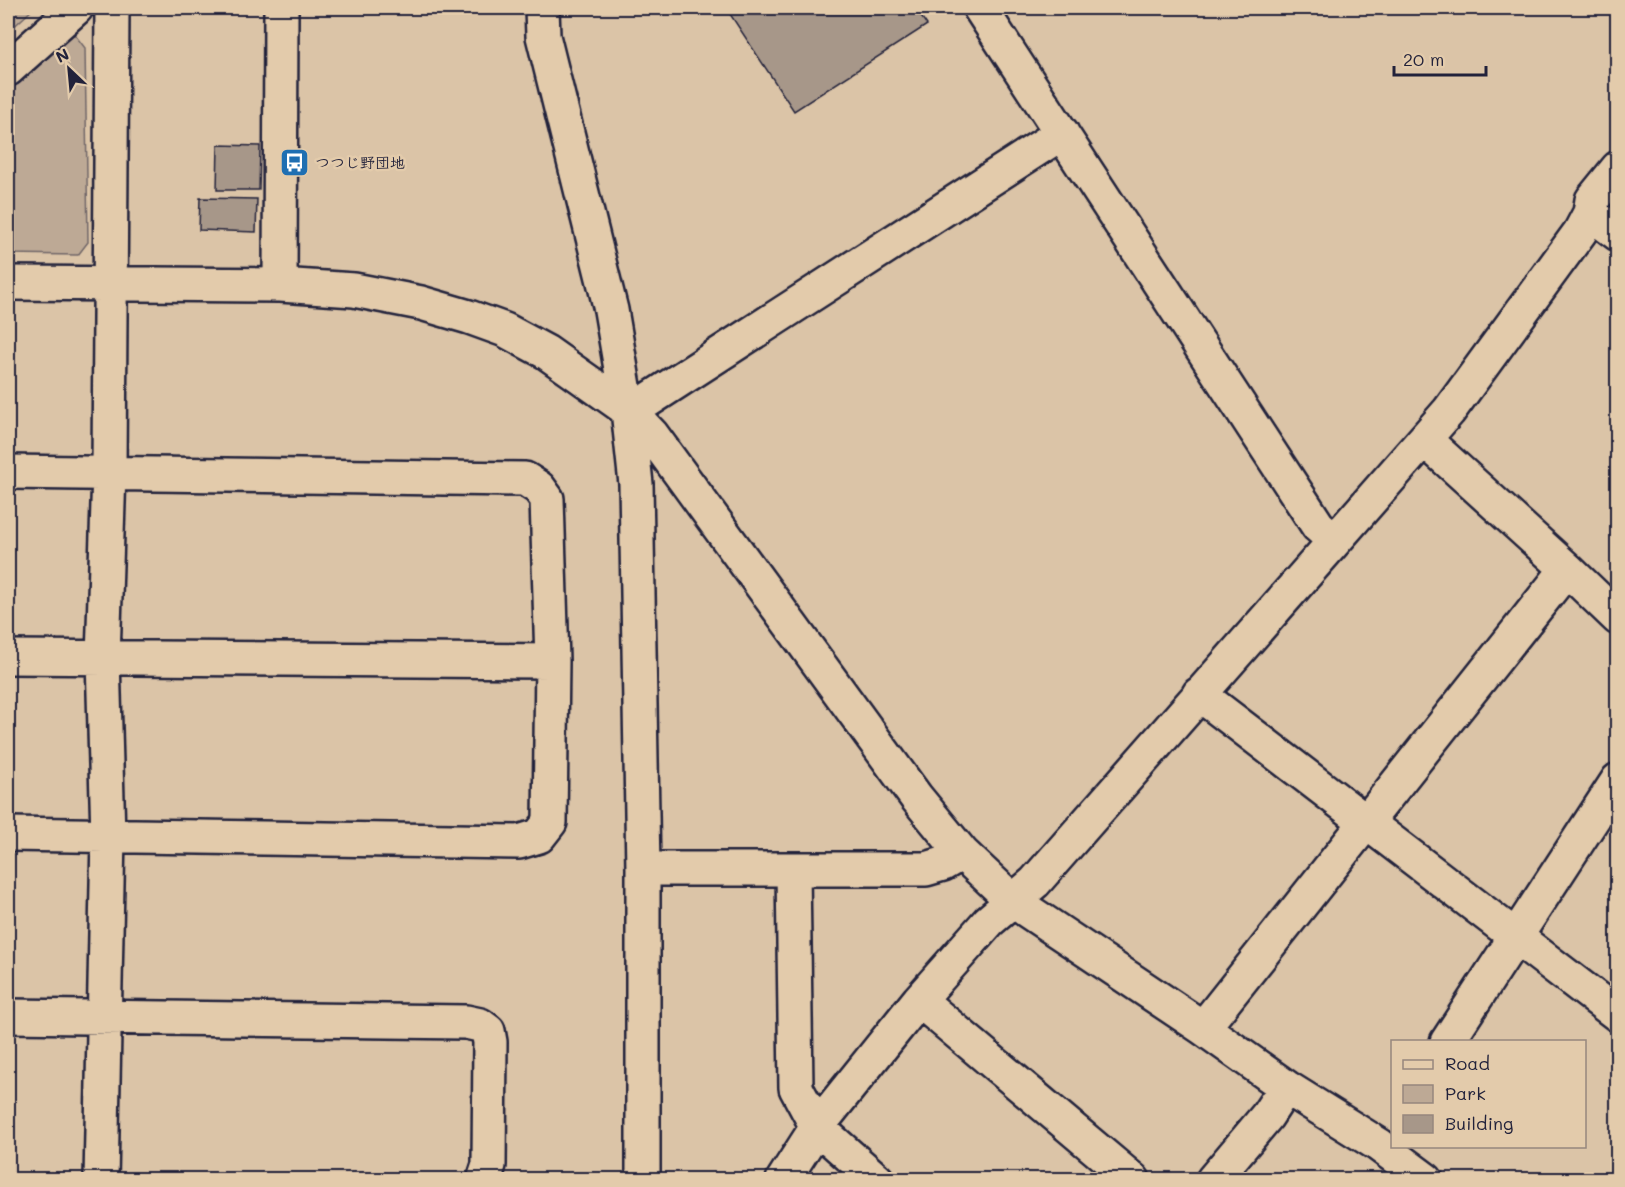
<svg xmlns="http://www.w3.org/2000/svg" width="1625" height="1187" viewBox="0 0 1625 1187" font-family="Mali,'Klee One',sans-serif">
<rect width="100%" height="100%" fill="#dbc4a7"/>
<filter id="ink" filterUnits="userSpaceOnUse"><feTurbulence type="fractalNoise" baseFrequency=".0167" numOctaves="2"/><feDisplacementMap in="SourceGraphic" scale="12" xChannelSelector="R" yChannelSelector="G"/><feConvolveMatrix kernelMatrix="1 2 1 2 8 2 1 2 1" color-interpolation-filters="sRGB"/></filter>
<g filter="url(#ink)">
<path fill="#bda995" stroke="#706668" stroke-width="1.5" d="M8,8h26l-26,24z
M67,34l8,1 10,13 3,194 -10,13 -70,-1v-166z"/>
<path fill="#a79789" stroke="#22223b" stroke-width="1.5" d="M726,8h189l12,17 -133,86z
M218,145l42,1 -1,44h-42z
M200,198l57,1 -1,33 -57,-2z"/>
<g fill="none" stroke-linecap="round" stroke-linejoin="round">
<defs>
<path id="minor" d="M542,8l1,28 68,274 17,100 8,74 7,385v311
M980,8l338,518 16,14
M8,69l68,-61
M1590,213l28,21
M8,283l272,2 74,5 67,13 48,14 36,13 41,22 82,58 24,25 264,362 46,56 51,48 190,127 83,59 93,58 47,35
M280,285l1,-277
M628,410l19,-9 415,-268
M1425,440l142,129 51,49
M8,472l517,7 14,9 8,11 5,162 -2,161 -11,14 -20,6 -511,-8
M8,657l544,4
M1199,694l419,321
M643,869h283l17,-5 19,-11
M793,870l3,218 21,39 60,53
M919,1000l214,180
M8,1016l458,6 14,3 8,6 2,11 -1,123 -5,15
M1203,1028l364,-459
M1447,1042l171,-262
M101,1180l7,-345 -5,-177 6,-186 3,-464
M783,1180l34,-53 102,-127 70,-79 46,-39 414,-471 131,-179 10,-19 2,-13 26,-32
M1213,1180l54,-64 19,-29"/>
</defs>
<use href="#minor" stroke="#22223b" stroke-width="38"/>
<use href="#minor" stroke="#e3cbab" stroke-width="33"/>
</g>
</g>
<defs>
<symbol id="bus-square" viewBox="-11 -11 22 22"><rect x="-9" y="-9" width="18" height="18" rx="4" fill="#1f6fb2" stroke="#e3cbab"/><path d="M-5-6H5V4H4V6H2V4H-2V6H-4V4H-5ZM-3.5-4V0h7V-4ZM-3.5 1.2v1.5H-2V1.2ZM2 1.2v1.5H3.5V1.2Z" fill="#fff"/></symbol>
</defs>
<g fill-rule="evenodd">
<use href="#bus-square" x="278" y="146" width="33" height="33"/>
</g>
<g text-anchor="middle" stroke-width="5" stroke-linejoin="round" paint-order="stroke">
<g font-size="15" font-weight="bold" fill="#22223b" stroke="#e3cbab" text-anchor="start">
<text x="315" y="168">つつじ野団地</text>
</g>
</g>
<rect width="1625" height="1187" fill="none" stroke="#e3cbab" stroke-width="30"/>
<rect x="15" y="15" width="1595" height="1157" fill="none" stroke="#22223b" stroke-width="2" filter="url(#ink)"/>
<rect x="1391" y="1040" width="195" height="108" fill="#e3cbab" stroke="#96877e" stroke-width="1.5"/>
<rect x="1403" y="1060" width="30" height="9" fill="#e3cbab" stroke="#96877e" stroke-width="1.5"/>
<text x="1445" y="1070" font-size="18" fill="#22223b">Road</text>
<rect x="1403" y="1085" width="30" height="18" fill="#bda995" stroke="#96877e" stroke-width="1.5"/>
<text x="1445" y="1100" font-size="18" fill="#22223b">Park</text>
<rect x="1403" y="1115" width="30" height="18" fill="#a79789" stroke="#96877e" stroke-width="1.5"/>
<text x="1445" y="1130" font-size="18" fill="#22223b">Building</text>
<g transform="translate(69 69) rotate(334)" stroke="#e3cbab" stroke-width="4.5" paint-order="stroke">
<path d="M0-4.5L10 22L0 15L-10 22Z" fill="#22223b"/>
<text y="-9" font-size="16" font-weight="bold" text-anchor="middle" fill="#22223b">N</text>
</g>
<path d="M1394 66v9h92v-9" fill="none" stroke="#22223b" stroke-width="3"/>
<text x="1403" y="66" font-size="18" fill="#22223b" stroke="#e3cbab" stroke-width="4.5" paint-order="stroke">20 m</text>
</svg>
